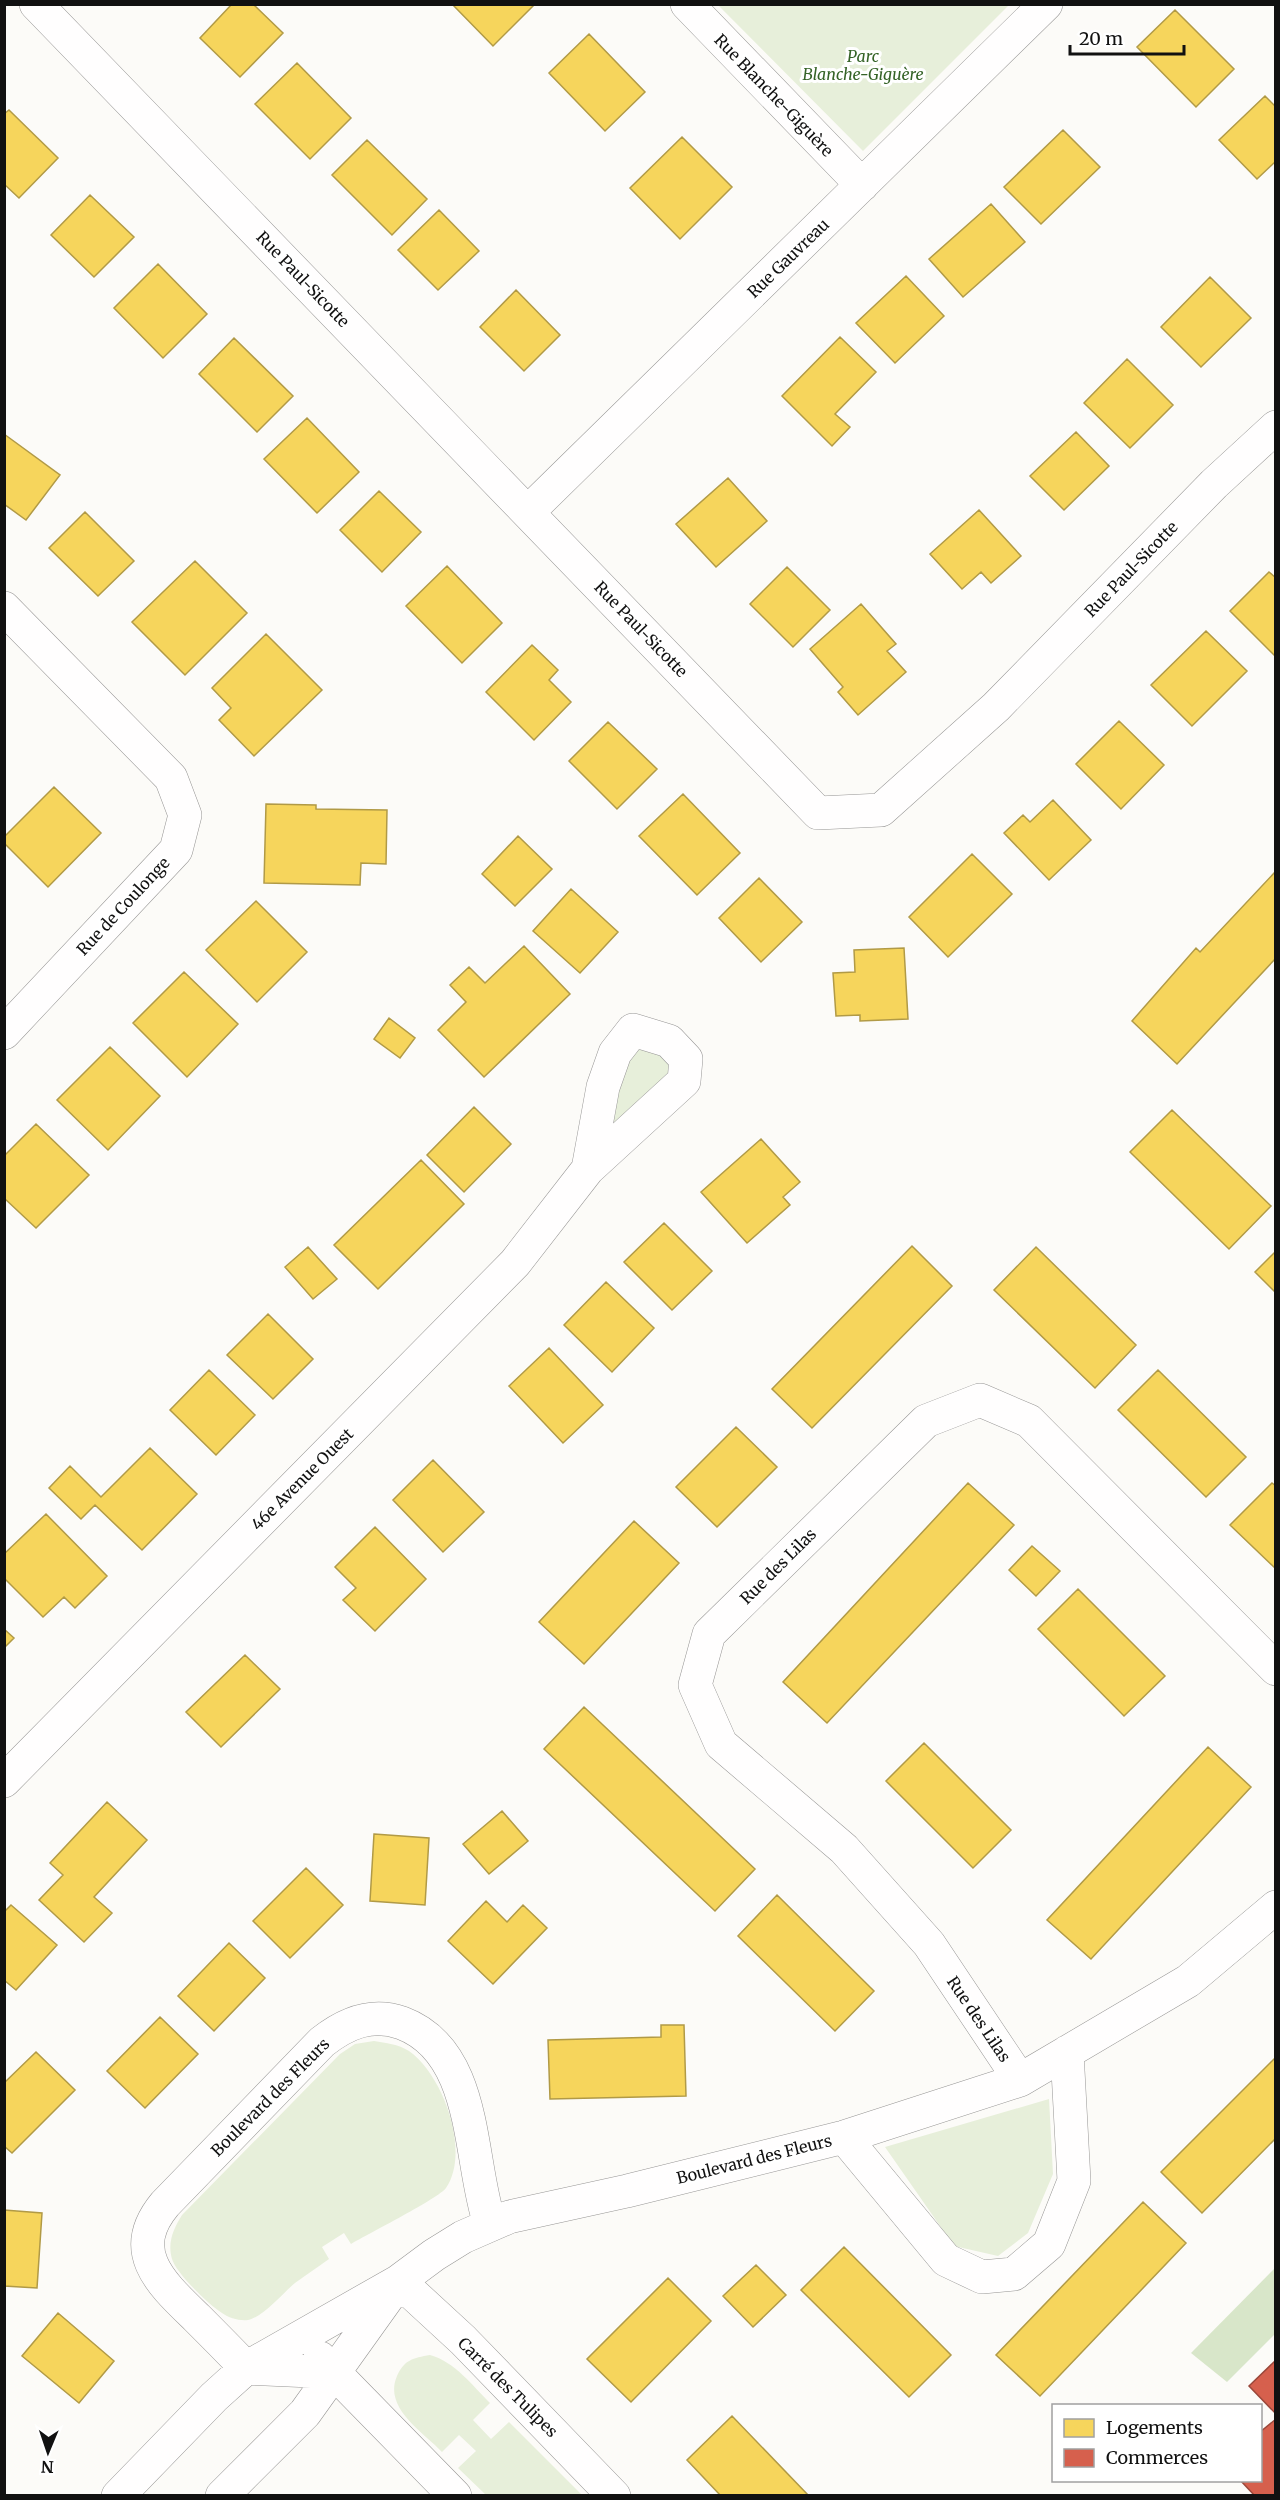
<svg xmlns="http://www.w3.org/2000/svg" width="1280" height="2500" viewBox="0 0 1280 2500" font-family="Merriweather,serif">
<rect width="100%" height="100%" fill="#fcfbf8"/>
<path fill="#e7efda" d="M718,5h291l-146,146z
M636,1039l27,7 12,31 -73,61z
M374,2041c12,2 24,3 35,10 34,24 62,100 37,137 -7,10 -78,46 -95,56l-7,-11 -22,14 7,12c-11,8 -23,16 -34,24 -12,10 -32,34 -47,37 -9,1 -19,-2 -26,-7 -13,-8 -46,-40 -50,-54 -5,-17 2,-31 10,-44l158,-161 15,-10z
M1049,2099l4,75 -25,59 -30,23 -44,-10 -69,-99z
M430,2355c25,7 42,30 60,48l-17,17 18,19 18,-17 73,73h-96l-28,-27 18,-17 -17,-16 -17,17c-19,-20 -59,-44 -45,-76 7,-16 16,-18 33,-21z"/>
<path fill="#d8e6c9" d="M1275,2268v66l-48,48 -36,-29z"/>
<path fill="#f6d55c" stroke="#b19a46" stroke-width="1.5" d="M232,4h21l30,29 -43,44 -40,-39z
M452,4h83l-42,42z
M1175,10l59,59 -38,38 -59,-60z
M589,34l56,58 -40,39 -56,-58z
M297,63l54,55 -41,41 -55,-55z
M1265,96l11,11v54l-19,18 -38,-39z
M9,110l49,48 -39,40 -15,-14v-70z
M1063,130l37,37 -59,57 -37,-37z
M682,137l50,50 -52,52 -50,-51z
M367,140l60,59 -35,36 -60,-60z
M90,195l44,42 -40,40 -43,-42z
M991,204l34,38 -62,55 -34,-38z
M439,210l40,41 -41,39 -40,-40z
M158,264l49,50 -44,44 -49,-50z
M906,276l38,40 -49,47 -39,-40z
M1210,277l41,41 -50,49 -40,-40z
M516,290l44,45 -36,36 -44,-44z
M840,337l36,35 -41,42 15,13 -18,19 -50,-50z
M234,338l59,58 -36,36 -58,-58z
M1127,359l46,46 -43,43 -46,-45z
M307,418l52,54 -42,41 -53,-54z
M1076,432l33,34 -45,44 -34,-34z
M4,434l56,41 -34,45 -22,-16z
M728,478l39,43 -51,46 -40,-43z
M379,491l42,41 -39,40 -42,-42z
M979,510l42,46 -30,27 -10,-11 -19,17 -32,-35z
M85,512l49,49 -36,35 -49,-48z
M195,561l52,52 -62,62 -53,-53z
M447,566l55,57 -40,40 -56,-57z
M787,567l43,43 -37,37 -43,-43z
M1269,572l7,6 -1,78 -45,-45z
M861,604l35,40 -9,7 19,21 -48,43 -20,-23 5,-5 -33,-38z
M1206,631l41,40 -55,55 -41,-41z
M266,634l56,56 -68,66 -35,-36 12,-12 -19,-20z
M532,645l26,25 -9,10 22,22 -37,38 -48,-48z
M1119,721l45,44 -43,44 -45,-45z
M608,722l49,47 -40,40 -48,-48z
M54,787l47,46 -53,54 -44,-44v-6z
M683,794l57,59 -43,42 -58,-59z
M1053,800l38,40 -42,40 -45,-47 19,-18 7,7z
M266,804l50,1v4l71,1 -1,54 -25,-1 -1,22 -96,-2z
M518,836l34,33 -37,37 -33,-32z
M972,854l40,40 -64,63 -39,-40z
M1276,871v87l-99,106 -45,-43 64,-73 4,4z
M759,878l43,44 -41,40 -42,-44z
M571,889l47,43 -38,41 -47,-42z
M256,901l51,51 -50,50 -51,-52z
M524,946l46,48 -86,83 -46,-47 28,-28 -16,-17 19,-18 16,16z
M904,948l4,71 -48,2v-6l-24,1 -3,-43 22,-1 -1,-22z
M184,972l54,52 -51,53 -54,-54z
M389,1018l26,20 -15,20 -26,-19z
M110,1047l50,49 -52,54 -51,-50z
M474,1107l37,37 -47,48 -37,-37z
M1172,1110l99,96 -42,43 -99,-97z
M36,1124l53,51 -53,53 -32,-30v-42z
M761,1139l39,43 -17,15 7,8 -43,38 -46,-51z
M421,1160l43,44 -86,85 -44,-44z
M664,1223l48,48 -40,39 -48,-48z
M912,1246l40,40 -140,142 -40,-39z
M308,1247l29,32 -24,20 -28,-32z
M1036,1247l100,98 -41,43 -101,-98z
M1276,1251v42l-21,-21z
M606,1282l48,46 -42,44 -48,-47z
M268,1314l45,45 -40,40 -46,-44z
M549,1348l54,57 -40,38 -54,-57z
M209,1370l46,45 -39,40 -46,-45z
M1158,1370l88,87 -40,40 -88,-87z
M736,1427l41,40 -60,60 -41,-40z
M150,1448l47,46 -55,56 -47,-45 -14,14 -32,-31 21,-22 31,31z
M433,1460l51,52 -41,40 -50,-52z
M968,1483l46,42 -187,198 -44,-41z
M1272,1483l4,3v83l-46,-44z
M46,1514l61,62 -32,32 -11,-11 -21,20 -39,-39v-24z
M634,1521l45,42 -95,101 -45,-42z
M375,1527l51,52 -51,52 -32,-31 13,-12 -21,-21z
M1032,1546l28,25 -24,25 -27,-26z
M1078,1589l87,87 -41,40 -86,-87z
M4,1629l10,9 -10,10z
M245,1655l35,34 -59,58 -35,-35z
M584,1707l171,162 -40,42 -171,-162z
M924,1743l87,87 -38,38 -87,-87z
M1208,1747l43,40 -160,172 -44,-39z
M107,1802l40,38 -53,57 18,16 -28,29 -45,-42 24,-25 -13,-12z
M502,1811l26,30 -39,33 -26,-30z
M374,1834l55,4 -4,67 -55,-4z
M306,1868l37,37 -53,53 -37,-37z
M777,1895l97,96 -39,40 -97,-95z
M486,1901l21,21 16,-17 24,23 -54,56 -45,-43z
M11,1905l46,40 -41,45 -12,-10v-68z
M229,1943l36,35 -51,53 -36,-35z
M160,2017l38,37 -53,54 -38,-37z
M661,2025h23l2,71 -136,3 -2,-59 113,-3z
M36,2052l39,38 -63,63 -8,-7v-63z
M1276,2057v81l-74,75 -41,-41z
M1143,2202l43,41 -146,153 -44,-41z
M4,2210l38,3 -5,75 -33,-2z
M844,2247l107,108 -42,42 -108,-107z
M756,2265l30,30 -33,32 -30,-31z
M668,2278l43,43 -80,81 -44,-43z
M58,2313l56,48 -35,42 -57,-47z
M732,2416l77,80h-88l-34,-36z"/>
<path fill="#d6604d" stroke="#9b483b" stroke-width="1.5" d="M1276,2360v54l-27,-28z
M1276,2419v77h-21l-15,-16h20v-48z"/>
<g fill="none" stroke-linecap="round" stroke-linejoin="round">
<defs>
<path id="street" d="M36,4l782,809 63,-3 115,-103 218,-223 62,-57
M687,4l175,181
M529,511l517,-507
M4,608l167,170 14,37 -9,35 -172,183
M4,1781l511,-518 73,-94 96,-88 2,-22 -17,-18 -36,-11 -18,23 -12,34 -15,82
M1020,2080l-91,-136 -85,-95 -123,-105 -26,-59 14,-51 217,-213 54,-21 49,21 247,248
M844,2137l102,123 36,17 32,-3 35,-30 25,-63 -7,-129
M399,2281l64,59 151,156
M320,2358l135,138
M334,2372l-88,-4c-16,-17 -33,-34 -49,-50 -35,-34 -72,-66 -32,-114l157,-162c24,-19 50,-30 80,-19 77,29 66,138 88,201
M118,2496l96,-99 32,-29 153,-87 35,-26 29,-18 46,-20 118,-26 217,-54 176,-57 168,-99 88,-74
M222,2496l83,-83 88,-123"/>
</defs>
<use href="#street" stroke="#979695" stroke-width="34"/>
<use href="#street" stroke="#fffefe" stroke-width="33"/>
</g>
<g text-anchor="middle" stroke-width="6" stroke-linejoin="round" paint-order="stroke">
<g font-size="16" font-style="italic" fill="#356327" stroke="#fff">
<text x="863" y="62">Parc<tspan x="863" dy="18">Blanche-Giguère</tspan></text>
</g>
<g font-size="16" fill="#111" stroke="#fff">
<text transform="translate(774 95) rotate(46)" y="6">Rue Blanche-Giguère</text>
<text transform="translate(788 258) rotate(-44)" y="6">Rue Gauvreau</text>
<text transform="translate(303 279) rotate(46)" y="6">Rue Paul-Sicotte</text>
<text transform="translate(1131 569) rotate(-46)" y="6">Rue Paul-Sicotte</text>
<text transform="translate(641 629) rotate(46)" y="6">Rue Paul-Sicotte</text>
<text transform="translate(123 906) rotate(-47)" y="6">Rue de Coulonge</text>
<text transform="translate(302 1479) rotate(-45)" y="6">46e Avenue Ouest</text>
<text transform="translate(778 1566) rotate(-45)" y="6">Rue des Lilas</text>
<text transform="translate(979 2019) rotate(56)" y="6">Rue des Lilas</text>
<text transform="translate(270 2097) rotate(-45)" y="6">Boulevard des Fleurs</text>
<text transform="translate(754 2159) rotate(-14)" y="6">Boulevard des Fleurs</text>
<text transform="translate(508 2387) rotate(45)" y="6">Carré des Tulipes</text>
</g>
</g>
<rect width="1280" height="2500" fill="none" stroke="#111111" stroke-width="12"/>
<rect x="1052" y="2404" width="210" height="78" fill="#ffffff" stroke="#a0a0a0" stroke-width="1.5"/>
<rect x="1064" y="2419" width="30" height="18" fill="#f6d55c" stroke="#a0a0a0" stroke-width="1.5"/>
<text x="1106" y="2434" font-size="18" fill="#111111">Logements</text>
<rect x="1064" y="2449" width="30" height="18" fill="#d6604d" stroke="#a0a0a0" stroke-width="1.5"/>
<text x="1106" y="2464" font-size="18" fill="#111111">Commerces</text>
<g transform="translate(48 2452) rotate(182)" stroke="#ffffff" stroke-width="4.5" paint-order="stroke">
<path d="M0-4.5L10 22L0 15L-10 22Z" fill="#111111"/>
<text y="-9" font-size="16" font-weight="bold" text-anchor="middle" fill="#111111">N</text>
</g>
<path d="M1070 45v9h114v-9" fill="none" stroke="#111111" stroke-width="3"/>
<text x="1079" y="45" font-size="18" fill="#111111" stroke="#ffffff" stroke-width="4.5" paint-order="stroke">20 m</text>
</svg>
